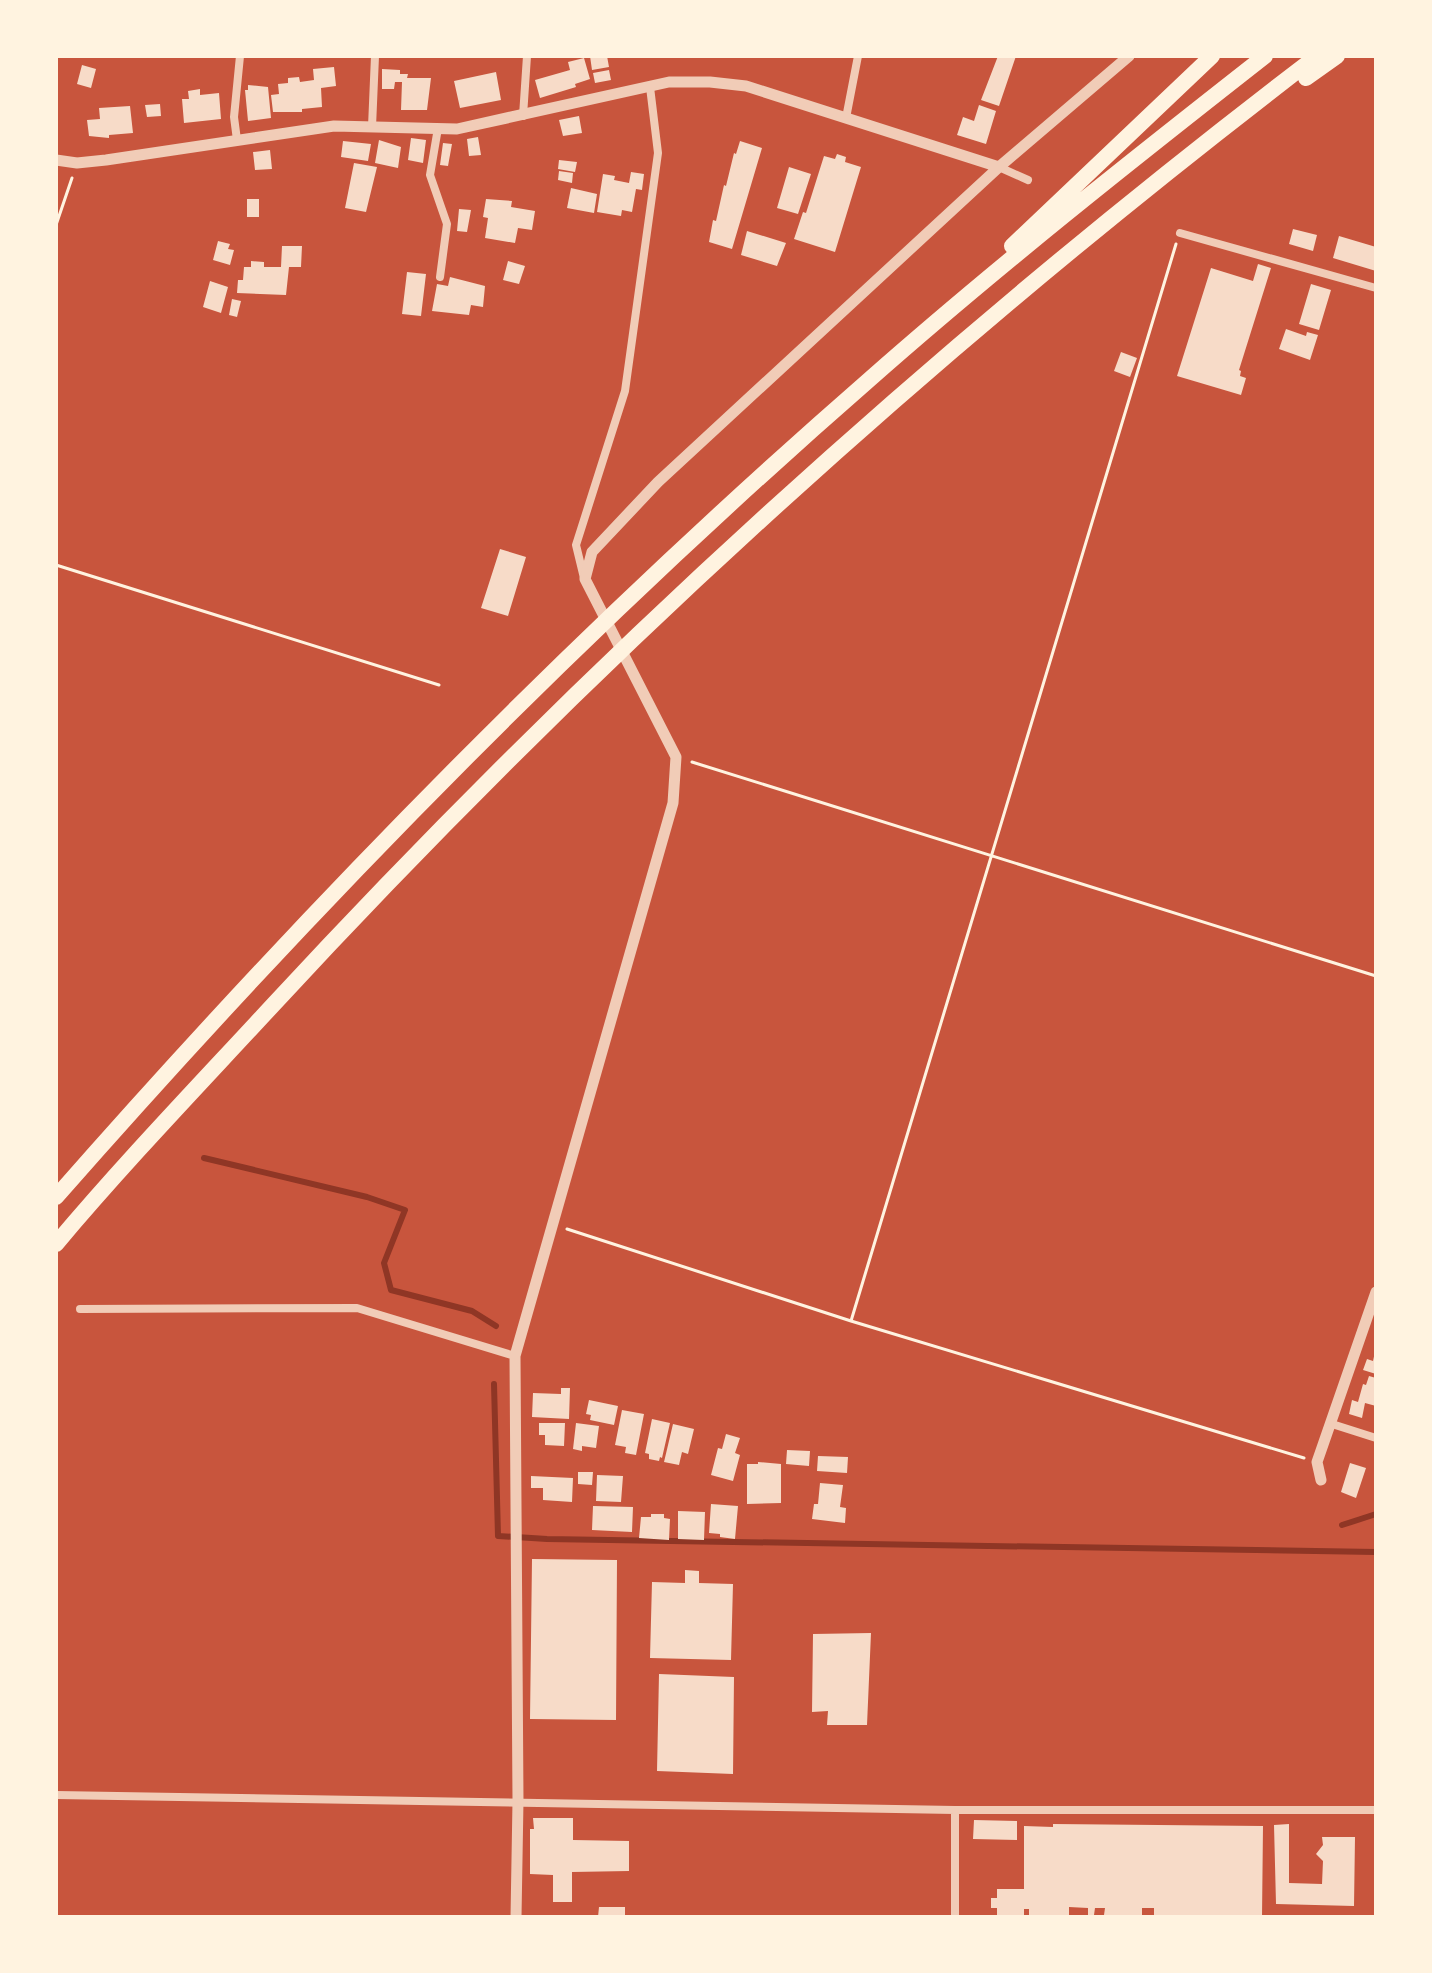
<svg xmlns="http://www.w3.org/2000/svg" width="1432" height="1973" viewBox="0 0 1432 1973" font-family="'Fira Sans',sans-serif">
<rect width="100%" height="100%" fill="#c8553d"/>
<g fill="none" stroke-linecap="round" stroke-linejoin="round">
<path stroke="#8f3625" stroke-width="6" d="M204,1158l163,39 38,13 -21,53 7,27 81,21 24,15
M494,1384l4,152 49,3 829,13
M1342,1525l34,-11"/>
</g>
<path fill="#f7dbc8" d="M590,56h17l2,11 -17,3z
M998,56h18l-17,50 -18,-6z
M584,58l6,21 -15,5 1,3 -36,11 -5,-18 35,-10 -2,-8z
M82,65l14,4 -5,19 -14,-4z
M334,67l2,19 -15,2 1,19 -20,2v3h-29l-2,-17 8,-1 -1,-10 10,-1v-5l11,-1 1,5 14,-2 -1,-11z
M382,69l18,1v4h8l-1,4h24l-4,32h-26l1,-28h-7l-1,7h-12z
M609,70l2,10 -16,3 -2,-10z
M496,72l5,28 -41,8 -6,-27z
M248,85l20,2 3,31 -23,3 -3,-31h3z
M200,89v6l19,-2 2,26 -37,4 -2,-24h7l-1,-8z
M160,104l1,12 -14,1 -2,-12z
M979,105l17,6 -10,33 -29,-9 6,-18 11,4z
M130,106l3,27 -24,2v3l-20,-2 -2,-16 13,-1 -1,-11z
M579,116l3,17 -19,3 -4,-16z
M478,137l3,18 -12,1 -2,-17z
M411,138l15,2 -3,23 -15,-3z
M379,140l22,7 -3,21 -23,-5z
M343,141l28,3 -3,17 -27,-4z
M740,141l22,7 -30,101 -23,-7 4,-22 3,1 8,-36 2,1 8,-33 2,1z
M443,143l9,1 -4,22 -8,-1z
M270,150l2,19 -17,1 -2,-18z
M837,154l9,3 -1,5 16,5 -26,85 -41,-13 9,-27 3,1 18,-57 11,3z
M559,160l18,2 -2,10 -17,-3z
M354,163l23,4 -11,45 -21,-4z
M789,167l22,7 -13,40 -21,-6z
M559,171l14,2 -1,10 -14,-3z
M631,172l13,2 -2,16 -6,-1 -4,23 -10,-2 -1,6 -24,-4 6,-38 12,2 -1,4 15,3z
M571,188l26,6 -3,19 -27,-5z
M247,199h12v18h-12z
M486,199l26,2 -1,6 24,4 -3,19 -14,-2 -3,15 -30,-5 3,-20 -5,-1z
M459,209l12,1 -4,22 -10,-1z
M1293,229l24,6 -4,16 -24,-7z
M747,231l39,12 -9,23 -36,-11z
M1339,236l37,11v24l-43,-13z
M218,241l12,3 -2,5 6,1 -4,15 -17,-5z
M282,246h20l-1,21h-12l-3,28 -49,-2 1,-13h5l1,-13h7v-6l13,1v5h17z
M508,261l17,5 -6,18 -16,-4z
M1258,264l13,4 -32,102 2,1 -1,5 6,2 -5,17 -64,-19 34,-108 42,13z
M407,272l19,2 -5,42 -19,-2z
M450,277l35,9 -2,21 -12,-2 -2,10 -37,-4 5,-27 11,2z
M210,281l18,6 -7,26 -18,-6z
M1311,284l20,6 -12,40 -20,-6z
M232,299l9,2 -4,16 -8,-2z
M1286,329l20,7 1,-4 11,3 -8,25 -31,-11z
M1121,352l16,6 -7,19 -16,-6z
M500,549l26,8 -18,59 -27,-8z
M1375,1352l1,22 -13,-4 4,-11 6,2z
M1369,1376l7,2v28l-11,-3 -3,15 -13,-4 3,-14 6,2 5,-18 3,1z
M561,1388h9l-1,31 -37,-2 1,-24 28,1z
M589,1400l29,6 -4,19 -24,-5 1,-5 -5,-1z
M622,1410l22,4 -8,41 -11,-2 1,-6 -11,-2z
M652,1419l18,4 -8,35 -2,-1 -1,4 -10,-2v-5l-4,-1z
M539,1423h26l-1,23 -19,-1v-10h-6z
M576,1423l23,3 -3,22 -14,-2v5l-9,-2z
M673,1424l21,5 -6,25 -6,-2 -3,13 -15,-3z
M726,1434l14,4 -5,15 5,2 -7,26 -22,-6 7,-27 4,1z
M787,1450l23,1 -1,15 -23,-2z
M818,1456l30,1 -1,16 -30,-2z
M758,1462l23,2v39l-34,1v-40h11z
M1350,1463l16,5 -10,30 -15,-6z
M578,1472h15l-1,13 -14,-1z
M597,1475l26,1 -2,26 -25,-1z
M531,1476l42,2 -1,24 -29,-2v-12h-12z
M820,1483l23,2 -3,22 6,1 -1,15 -33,-4 2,-15h4z
M711,1504l27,2 -3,33 -15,-2v-3l-11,-1z
M593,1506l40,1 -1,25 -40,-2z
M678,1511l27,1 -1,28 -26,-1z
M651,1514h13v4l6,1 -1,21 -30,-2 2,-21h10z
M532,1559l85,1 -1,160 -86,-1z
M685,1570l14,1v12l34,1 -2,76 -81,-2 2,-76 33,1z
M871,1633l-4,92h-40l1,-14 -16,1 1,-78z
M659,1674l75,3 -1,97 -76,-3z
M533,1818h40v22l56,1v30l-57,1v30h-19v-27l-23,-1v-45h4z
M974,1820l43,1v19l-44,-1z
M1053,1824l210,2 -1,91h-108v-9h-12v9h-13v-2h-25l1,-7h-10l-1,7h-6v-7l-19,-1v10h-40v-8h-5v8h-27v-9h-6v-10h6v-9h27v-63l29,1z
M1289,1824v59l33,1 1,-23 -7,-7 7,-9 -1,-8h33l-1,69 -78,-2 -2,-79z
M599,1907h26v10h-27z"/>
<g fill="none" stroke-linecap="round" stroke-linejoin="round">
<path stroke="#fff3e0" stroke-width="3" d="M56,225l16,-47
M56,565l383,120
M692,762l684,214
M567,1229l284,92 453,137
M851,1321l325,-1077"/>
<path stroke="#f1ccb7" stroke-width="8" d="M523,116l4,-60
M846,118l12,-62
M372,127l3,-71
M438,128l-8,47 17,49 -7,53
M237,140l-3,-23 6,-61
M999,167l29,13
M1180,233l196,55
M584,578l-8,-33 49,-154 33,-238 -8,-66
M80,1309l277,-1 158,48
M1332,1424l44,14
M56,1795l899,15h421
M955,1810v107"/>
<path stroke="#f1ccb7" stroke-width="11" d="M56,160l21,3 29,-3 228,-34 123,3 212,-47h41l36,4 253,81
M1321,1480l-4,-18 59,-170
M516,1917l2,-116 -3,-445 158,-553 3,-46 -91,-178 7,-27 66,-70 341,-315 130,-111"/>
<path stroke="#fff3e0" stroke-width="16" d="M1306,78l31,-22
M1012,246l200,-190
M56,1197c254,-289 524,-565 814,-818 127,-112 261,-218 395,-323
M56,1244c69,-82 144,-160 217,-239 319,-345 670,-664 1044,-949"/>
</g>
<rect width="1432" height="1973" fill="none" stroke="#fff3e0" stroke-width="116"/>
</svg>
